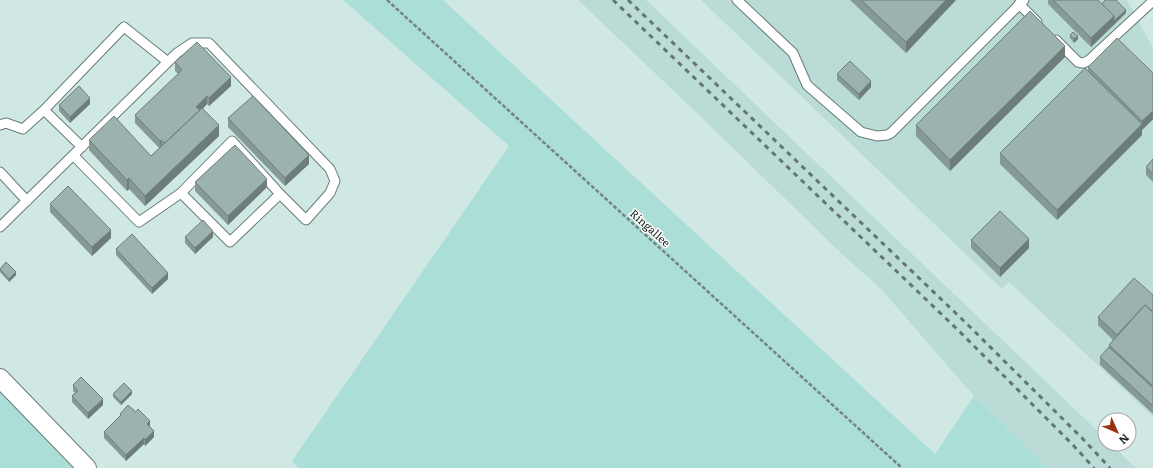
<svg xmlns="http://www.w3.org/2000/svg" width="1153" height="468" viewBox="0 0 1153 468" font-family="Literata,serif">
<rect width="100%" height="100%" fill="#d0e8e4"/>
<path fill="#bbdbd6" d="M578,0h68l459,438v6h6l25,24h-88l-74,-72 -93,-107 -39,-35 -142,-138z
M701,0h426l26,48v369l-144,-135 -7,7z"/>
<path fill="#abded7" d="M343,0h100l492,454 39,-58 74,72h-750l-6,-7 217,-315z
M0,391l74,77h-74z"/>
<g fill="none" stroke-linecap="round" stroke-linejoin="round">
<defs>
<path id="service" d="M737,0l56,53 14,32 54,47 16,4 10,-1 4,-2 133,-133
M1019,4l18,18
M1056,40l22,22 5,1 5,-2 65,-60
M0,125l6,-2 17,6 21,-19
M82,147l-38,-37 80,-83 44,35
M0,172l27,29
M181,193l51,-52 48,53
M0,227l177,-174 15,-10h17l121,126 5,12 -5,12 -24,27 -26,-26 -50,48 -49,-49 -42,29 -65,-66"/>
<path id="minor" d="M0,378l87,90"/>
</defs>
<use href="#service" stroke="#677c79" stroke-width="11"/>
<use href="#minor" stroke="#677c79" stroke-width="20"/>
<path stroke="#748482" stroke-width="2.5" stroke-dasharray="4 2" stroke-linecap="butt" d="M387,0l515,468"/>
<use href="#service" stroke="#fff" stroke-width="9"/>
<use href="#minor" stroke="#fff" stroke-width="18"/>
<path stroke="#667573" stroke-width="3" stroke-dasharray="5 5" stroke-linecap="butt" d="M613,0l345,330 115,115 21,23
M628,0l337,322 117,116 28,30"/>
</g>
<path fill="#869996" d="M850,0h106l-50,53z
M1048,0h50l4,4 24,9 -35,34 -43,-43z
M1070,35l8,4 -4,4 -4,-5z
M1065,57l-115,114 -34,-35v-11z
M175,62l56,24 -22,20 -2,-2 -4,5 16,27 -74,70 -16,-17 -2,2 -38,-41v-10l62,16 8,-8 -24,-25v-8l43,-41 -3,-3z
M1088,67l65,6v46l-11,11v5l-85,85 -57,-56v-11l88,-83z
M837,74l34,13 -12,13 -22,-20z
M90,104l-20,19 -11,-12v-6z
M228,118l81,46 -24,22 -57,-59z
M1153,159v23l-7,-7v-8z
M195,182l72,5 -39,38 -33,-34z
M50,204l61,34 -19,18 -42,-44z
M185,237h28l-18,17 -10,-11z
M971,240l58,8 -29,29 -29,-29z
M116,249l52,30 -16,15 -36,-39z
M0,268l16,7 -7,7 -9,-10z
M1153,295v119l-53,-49v-8l9,-10v-2l4,-5 -15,-15v-8z
M73,385l30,20 -15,14 -16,-17v-6l3,-3 -2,-2z
M113,394h19l-11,11 -8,-8z
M120,414l30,13 4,10 -9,9 -1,-2 -18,17 -22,-23v-6l16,-15z"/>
<path fill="#6d7d7a" d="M946,0h10l-50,53v-11z
M1126,10v3l-35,34v-9l23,-22z
M1078,36v3l-4,4v-4z
M1065,46v11l-115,114v-11z
M231,77v9l-22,20v-8z
M871,81v6l-12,13v-6z
M207,96v8l-11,11v-8z
M90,98v6l-20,19v-6z
M1153,111v8l-11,11v-9z
M1142,124v11l-85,85v-10z
M219,125v11l-74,70v-10z
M161,140v8l-1,1v-8z
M309,155v9l-24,22v-8z
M129,178v11l-2,2v-11z
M267,179v8l-39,38v-9z
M111,230v8l-19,18v-9z
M213,231v6l-18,17v-6z
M1029,239v9l-29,29v-9z
M16,272v3l-7,7v-3z
M168,273v6l-16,15v-6z
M132,391v3l-11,11v-3z
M103,399v6l-15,14v-6z
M150,421v6l-3,-3z
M154,431v6l-9,9v-6z
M144,438v6l-18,17v-6z"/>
<path fill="#9cb2af" stroke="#6d7d7a" d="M861,0h85l-40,42z
M1053,0h45l16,16 -23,22z
M1105,0h11l10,10 -12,11v-5l-12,-12z
M1030,11l35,35 -115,114 -34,-35z
M1073,32l5,4 -4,3 -4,-4z
M1117,38l36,35v38l-11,10 -54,-54z
M197,42l34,35 -22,21 -2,-2 -11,11 4,3 -35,33 -4,-3 -1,1 -25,-26 47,-45 -7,-8z
M850,61l21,20 -12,13 -22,-20z
M1085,68l57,56 -85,86 -57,-57z
M79,86l11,12 -20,19 -11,-12z
M253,96l56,59 -24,23 -57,-60z
M202,108l17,17 -74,71 -16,-18 -2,2 -38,-40 25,-24 37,40z
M235,145l32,34 -39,37 -33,-34z
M1153,159v15l-7,-7z
M68,186l43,44 -19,17 -42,-43z
M1000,211l29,28 -29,29 -29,-28z
M203,220l10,11 -18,17 -10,-11z
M132,234l36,39 -16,15 -36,-39z
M6,262l10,10 -7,7 -9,-10z
M1134,278l19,17v17l-8,-7 -28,30 -19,-18z
M1145,305l8,7v74l-44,-41z
M1109,347l44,41v18l-53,-49z
M81,377l22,22 -15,14 -16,-17 6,-5 -5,-6z
M124,383l8,8 -11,11 -8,-8z
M128,405l8,7 2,-3 12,12 -3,3 7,7 -9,9 -1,-2 -18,17 -22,-23 17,-17 -1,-1z"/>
<g text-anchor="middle" stroke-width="3" stroke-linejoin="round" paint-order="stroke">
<g font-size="11" fill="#182120" stroke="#fff">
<text transform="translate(650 228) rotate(42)" y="4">Ringallee</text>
</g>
</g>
<g transform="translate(1117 432) rotate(135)"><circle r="19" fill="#ffffff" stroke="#a3a6a6"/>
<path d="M0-3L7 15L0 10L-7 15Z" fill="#993114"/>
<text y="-6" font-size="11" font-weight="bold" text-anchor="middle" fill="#182120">N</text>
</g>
</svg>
